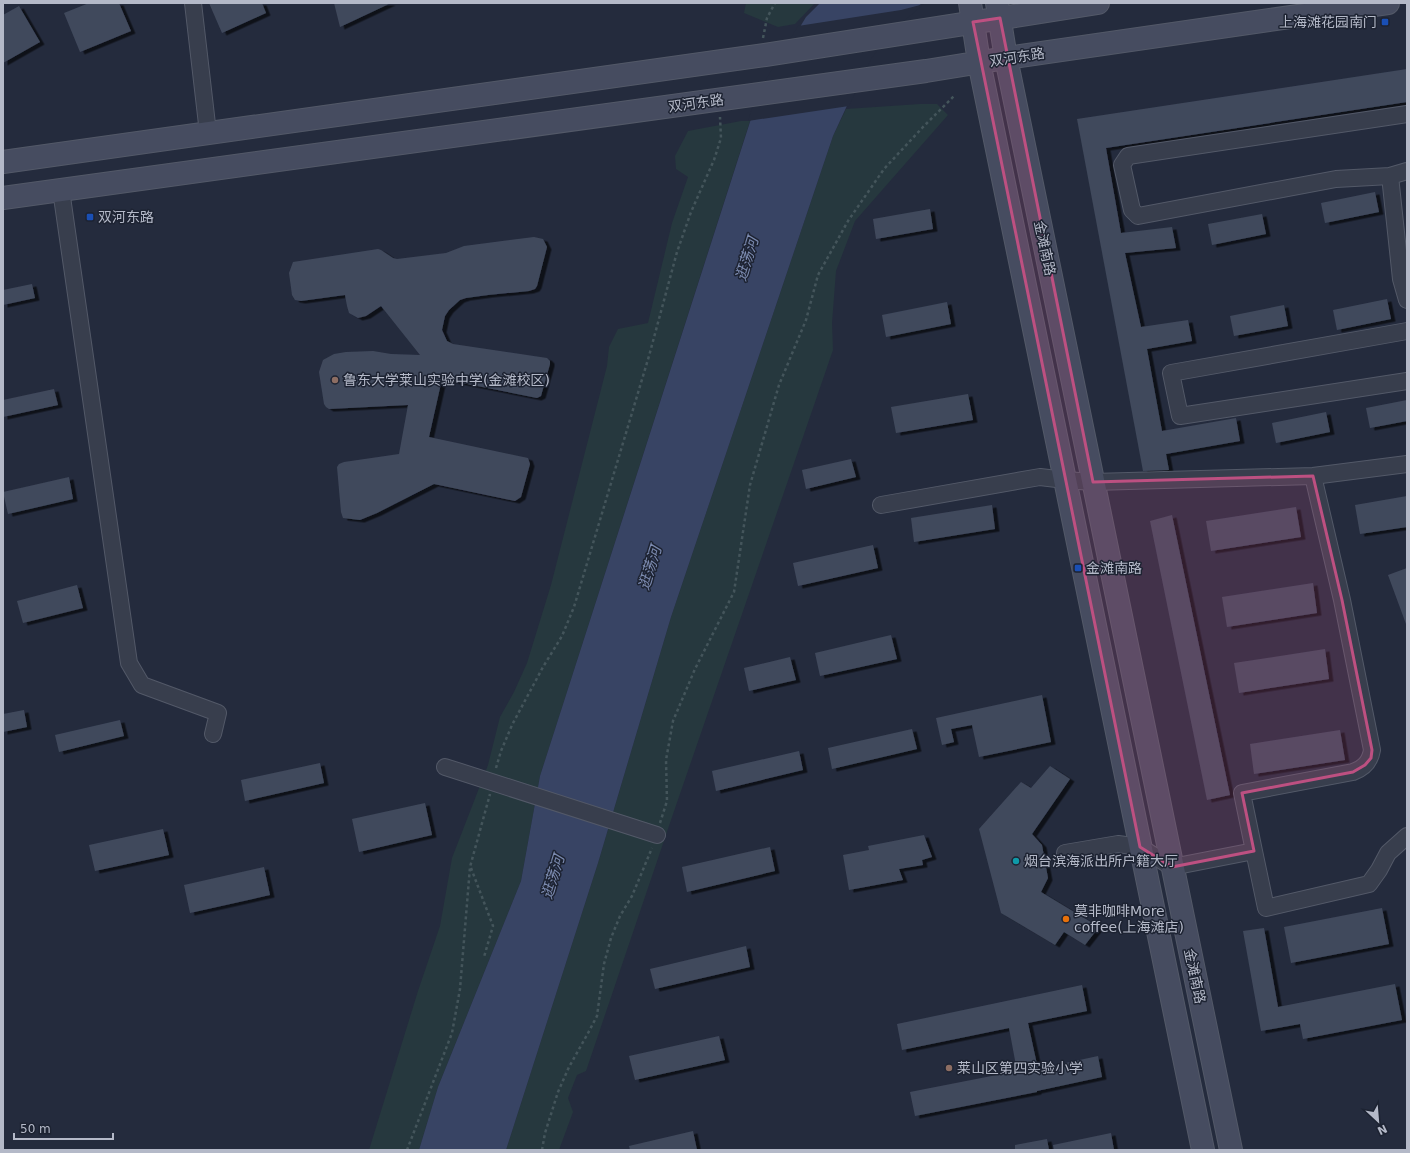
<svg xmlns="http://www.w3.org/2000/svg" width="1410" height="1153" viewBox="0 0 1410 1153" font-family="'DejaVu Sans','Noto Sans SC',sans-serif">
<defs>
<filter id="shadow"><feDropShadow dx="4.5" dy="2.5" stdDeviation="0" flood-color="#0009"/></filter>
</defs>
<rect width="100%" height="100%" fill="#242b3d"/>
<path fill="#26383e" d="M746,3h69l-20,21 -17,3 -34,-14z
M920,104h17l11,11 -93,106 -19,50 -4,52 1,27 -162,470 -85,251 -9,4 -9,23 5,14 -14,38h-53l92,-287 73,-246 162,-481 13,-27z
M741,121h9l-210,655 -19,105 -83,206 -19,63h-50l49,-159 22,-65 12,-68 36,-93 12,-48 14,-25 13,-29 24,-78 56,-219 2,-19 9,-18 30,-6 24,-100 16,-46 -12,-8 -1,-13 13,-25z"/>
<path fill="#384464" d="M820,3h102l-32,27 -21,28 -36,78 -162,481 -73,246 -92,287h-87l19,-63 83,-206 19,-105 218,-679 48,-80z"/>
<path fill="#242b3d" d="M924,4l-32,27 -21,28 -22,47 -101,15 8,-25 42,-70 103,-16z"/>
<path fill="#40495c" filter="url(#shadow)" d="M89,3h30l12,28 -51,21 -16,-39z
M209,3h53l4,10 -44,20z
M334,3h57l-51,24z
M19,6l21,36 -37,21v-48z
M1407,69v33l-301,46 15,85 51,-6 4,21 -51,5 16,74 47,-7 4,21 -45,8 15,82 74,-13 4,23 -74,13 3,16 -26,1 -66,-352z
M1375,192l4,20 -54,11 -4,-20z
M930,209l3,20 -57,10 -3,-20z
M1262,214l4,20 -54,11 -4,-21z
M534,237l9,2 4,8 -10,39 -2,3 -6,2 -41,4 -22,3 -6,2 -11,10 -4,6 -3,14 5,11 6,3 94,14 3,3v3l-9,32 -4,2 -95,-19 -13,58 99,21 2,6 -9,33 -6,4 -81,-17 -57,29 -17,7 -17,-2 -2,-6 -4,-45 2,-3 5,-2 55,-8 9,-49 -79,4 -3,-2 -2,-3 -5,-32 4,-12 11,-6 12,-2 27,-1 18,3 29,1 -39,-49 -15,10 -8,2 -9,-5 -2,-7 -2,-11 -44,6 -6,-1 -3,-5 -3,-22 4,-11 85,-13 3,1 12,8 4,1 49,-6 18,-7z
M32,284l3,14 -32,7v-15z
M1387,299l4,20 -54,11 -4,-20z
M947,302l4,22 -65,13 -4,-22z
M1284,305l4,21 -54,10 -4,-20z
M54,389l4,16 -55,12v-17z
M968,394l5,26 -77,13 -5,-26z
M1407,400v21l-37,7 -4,-20z
M1326,412l4,20 -54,11 -4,-20z
M851,459l5,18 -50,12 -4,-19z
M69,477l4,22 -65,15 -5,-22z
M1407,496v31l-47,7 -5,-29z
M992,505l3,24 -81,13 -3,-24z
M1296,507l5,30 -90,14 -5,-30z
M1172,515l58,280 -23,5 -57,-279z
M873,545l5,23 -80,18 -5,-23z
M1407,568v56h-1l-18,-49z
M1313,583l4,30 -90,14 -5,-30z
M77,585l6,23 -60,15 -6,-22z
M891,635l6,24 -77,17 -5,-23z
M1325,649l4,30 -90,14 -5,-30z
M790,657l6,23 -47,11 -5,-23z
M1042,695l9,47 -72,15 -7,-32 -21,4 3,13 -12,3 -6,-27z
M24,710l3,17 -24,5v-18z
M120,720l4,16 -65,16 -4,-17z
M912,729l5,20 -85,20 -4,-21z
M1340,730l5,30 -91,14 -4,-30z
M799,751l4,19 -87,21 -4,-20z
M320,763l4,20 -79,18 -4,-21z
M1050,766l20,13 -38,55 10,11 6,33 -7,14 58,35 -14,18 -21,-13 -9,13 -54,-32 -22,-84 42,-47 10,6z
M425,803l7,32 -73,17 -7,-33z
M163,829l6,26 -74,16 -6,-26z
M924,835l8,22 -10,3 1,5 -24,4 4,11 -54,10 -6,-35 26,-5 -1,-4z
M770,847l5,24 -88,21 -5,-25z
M264,867l6,28 -80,18 -6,-28z
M1382,908l7,36 -98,19 -7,-36z
M1264,928l14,79 117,-23 7,36 -99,19 -3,-15 -39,7 -18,-100z
M746,946l4,21 -95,22 -5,-20z
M1082,985l5,26 -59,12 10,46 60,-13 4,21 -65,14v1l-122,24 -5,-24 107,-21 -8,-43 -107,22 -5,-26z
M719,1036l6,24 -90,20 -6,-24z
M693,1131l4,19h-67l-1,-4z
M1111,1133l3,17h-60l-1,-5z
M1047,1139l2,11h-34v-5z"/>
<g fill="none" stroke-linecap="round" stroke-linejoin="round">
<defs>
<path id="street" d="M193,3l15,130
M1407,114l-279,42 -6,9 10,45 6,6 198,-37 54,-3 17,-5
M1390,176l11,103 6,21
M61,190l68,473 13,22 76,28 -5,21
M1407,331l-236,42 9,43 227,-35
M881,505l159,-28 25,3 28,2 220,-6 94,-12
M445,767l212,68
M1254,851l12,57 103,-24 10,-14 9,-17 19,-17
M1065,853l53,-9 22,3 32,20 82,-16 -12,-58 111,-21c11,-4 17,-10 19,-22l-30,-150 -29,-124"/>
<path id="secondary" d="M970,3l9,59 224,1088
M997,3l9,55 225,1092
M3,162l762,-107 333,-52
M3,198l923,-127 80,-13 382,-55"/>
</defs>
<use href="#street" stroke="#535968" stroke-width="18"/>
<use href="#secondary" stroke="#535968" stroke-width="24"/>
<path stroke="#44555b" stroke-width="2.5" stroke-dasharray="3 3" stroke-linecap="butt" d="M763,38l4,-20 8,-15
M496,768l5,-17 11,-26 31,-58 19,-31 12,-29 75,-251 28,-104 14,-40 23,-52 7,-22 -1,-21
M660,823l7,-22 -1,-41 7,-39 22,-52 39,-77 16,-107 29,-100 27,-65 12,-45 30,-54 36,-52 39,-42 31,-31
M471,868l22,58 -9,31
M407,1150l45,-117 8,-44 10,-122 20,-73
M542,1150l3,-17 13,-41 11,-25 18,-32 10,-19 7,-52 7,-26 9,-22 12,-20 20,-48"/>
<use href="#street" stroke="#383e4d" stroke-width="16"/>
<use href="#secondary" stroke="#464c60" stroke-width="22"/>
</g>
<path fill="#bd5081" fill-opacity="0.2" stroke="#bd5081" stroke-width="3" stroke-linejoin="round" d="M1000,18l93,464 220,-6 29,124 30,150 -1,8 -6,7 -12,7 -111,21 12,58 -82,16 -32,-20 -167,-825z"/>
<g fill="#1a4fb4" stroke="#1d2332" stroke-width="1.5">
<rect x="1381" y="18" width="8" height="8" rx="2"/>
<rect x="86" y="213" width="8" height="8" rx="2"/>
<rect x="1074" y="564" width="8" height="8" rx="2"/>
</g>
<g fill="#8d6e63" stroke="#1d2332" stroke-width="1.5">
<circle cx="335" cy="380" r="4"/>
<circle cx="949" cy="1068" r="4"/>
</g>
<circle fill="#0f9aa8" stroke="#1d2332" stroke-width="1.5" cx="1016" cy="861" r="4"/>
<circle fill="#e8710a" stroke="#1d2332" stroke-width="1.5" cx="1066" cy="919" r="4"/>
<g text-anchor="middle" stroke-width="3" stroke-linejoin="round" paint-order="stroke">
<g font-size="14" fill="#b4b9c8" stroke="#1d2332" text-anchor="start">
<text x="1377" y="27" text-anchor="end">上海滩花园南门</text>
<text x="98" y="222">双河东路</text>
<text x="343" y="385">鲁东大学莱山实验中学(金滩校区)</text>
<text x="1086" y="573">金滩南路</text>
<text x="1024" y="866">烟台滨海派出所户籍大厅</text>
<text x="1074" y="916">莫非咖啡More<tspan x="1074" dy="16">coffee(上海滩店)</tspan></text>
<text x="957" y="1073">莱山区第四实验小学</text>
</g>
<g font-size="14" fill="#b4b9c8" stroke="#1d2332">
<text transform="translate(1017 57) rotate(-9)" y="5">双河东路</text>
<text transform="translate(696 103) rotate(-8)" y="5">双河东路</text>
<text transform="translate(1045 248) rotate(78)" y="5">金滩南路</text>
<text transform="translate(1195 976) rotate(78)" y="5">金滩南路</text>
</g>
<g font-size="15" font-style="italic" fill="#7c8bb0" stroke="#1d2332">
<text transform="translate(747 259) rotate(-73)" y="5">逛荡河</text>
<text transform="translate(650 568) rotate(-73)" y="5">逛荡河</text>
<text transform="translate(553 877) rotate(-73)" y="5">逛荡河</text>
</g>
</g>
<rect width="1410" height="1153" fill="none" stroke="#b4b9c8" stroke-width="8"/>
<g transform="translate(1378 1121) rotate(154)" stroke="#1d2332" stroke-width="3" paint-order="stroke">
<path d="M0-3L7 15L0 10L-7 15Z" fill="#b4b9c8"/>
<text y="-6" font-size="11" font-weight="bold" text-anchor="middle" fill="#b4b9c8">N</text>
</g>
<path d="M14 1133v6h99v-6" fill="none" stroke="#b4b9c8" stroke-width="2"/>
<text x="20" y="1133" font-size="12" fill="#b4b9c8" stroke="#1d2332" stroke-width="3" paint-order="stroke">50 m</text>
</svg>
